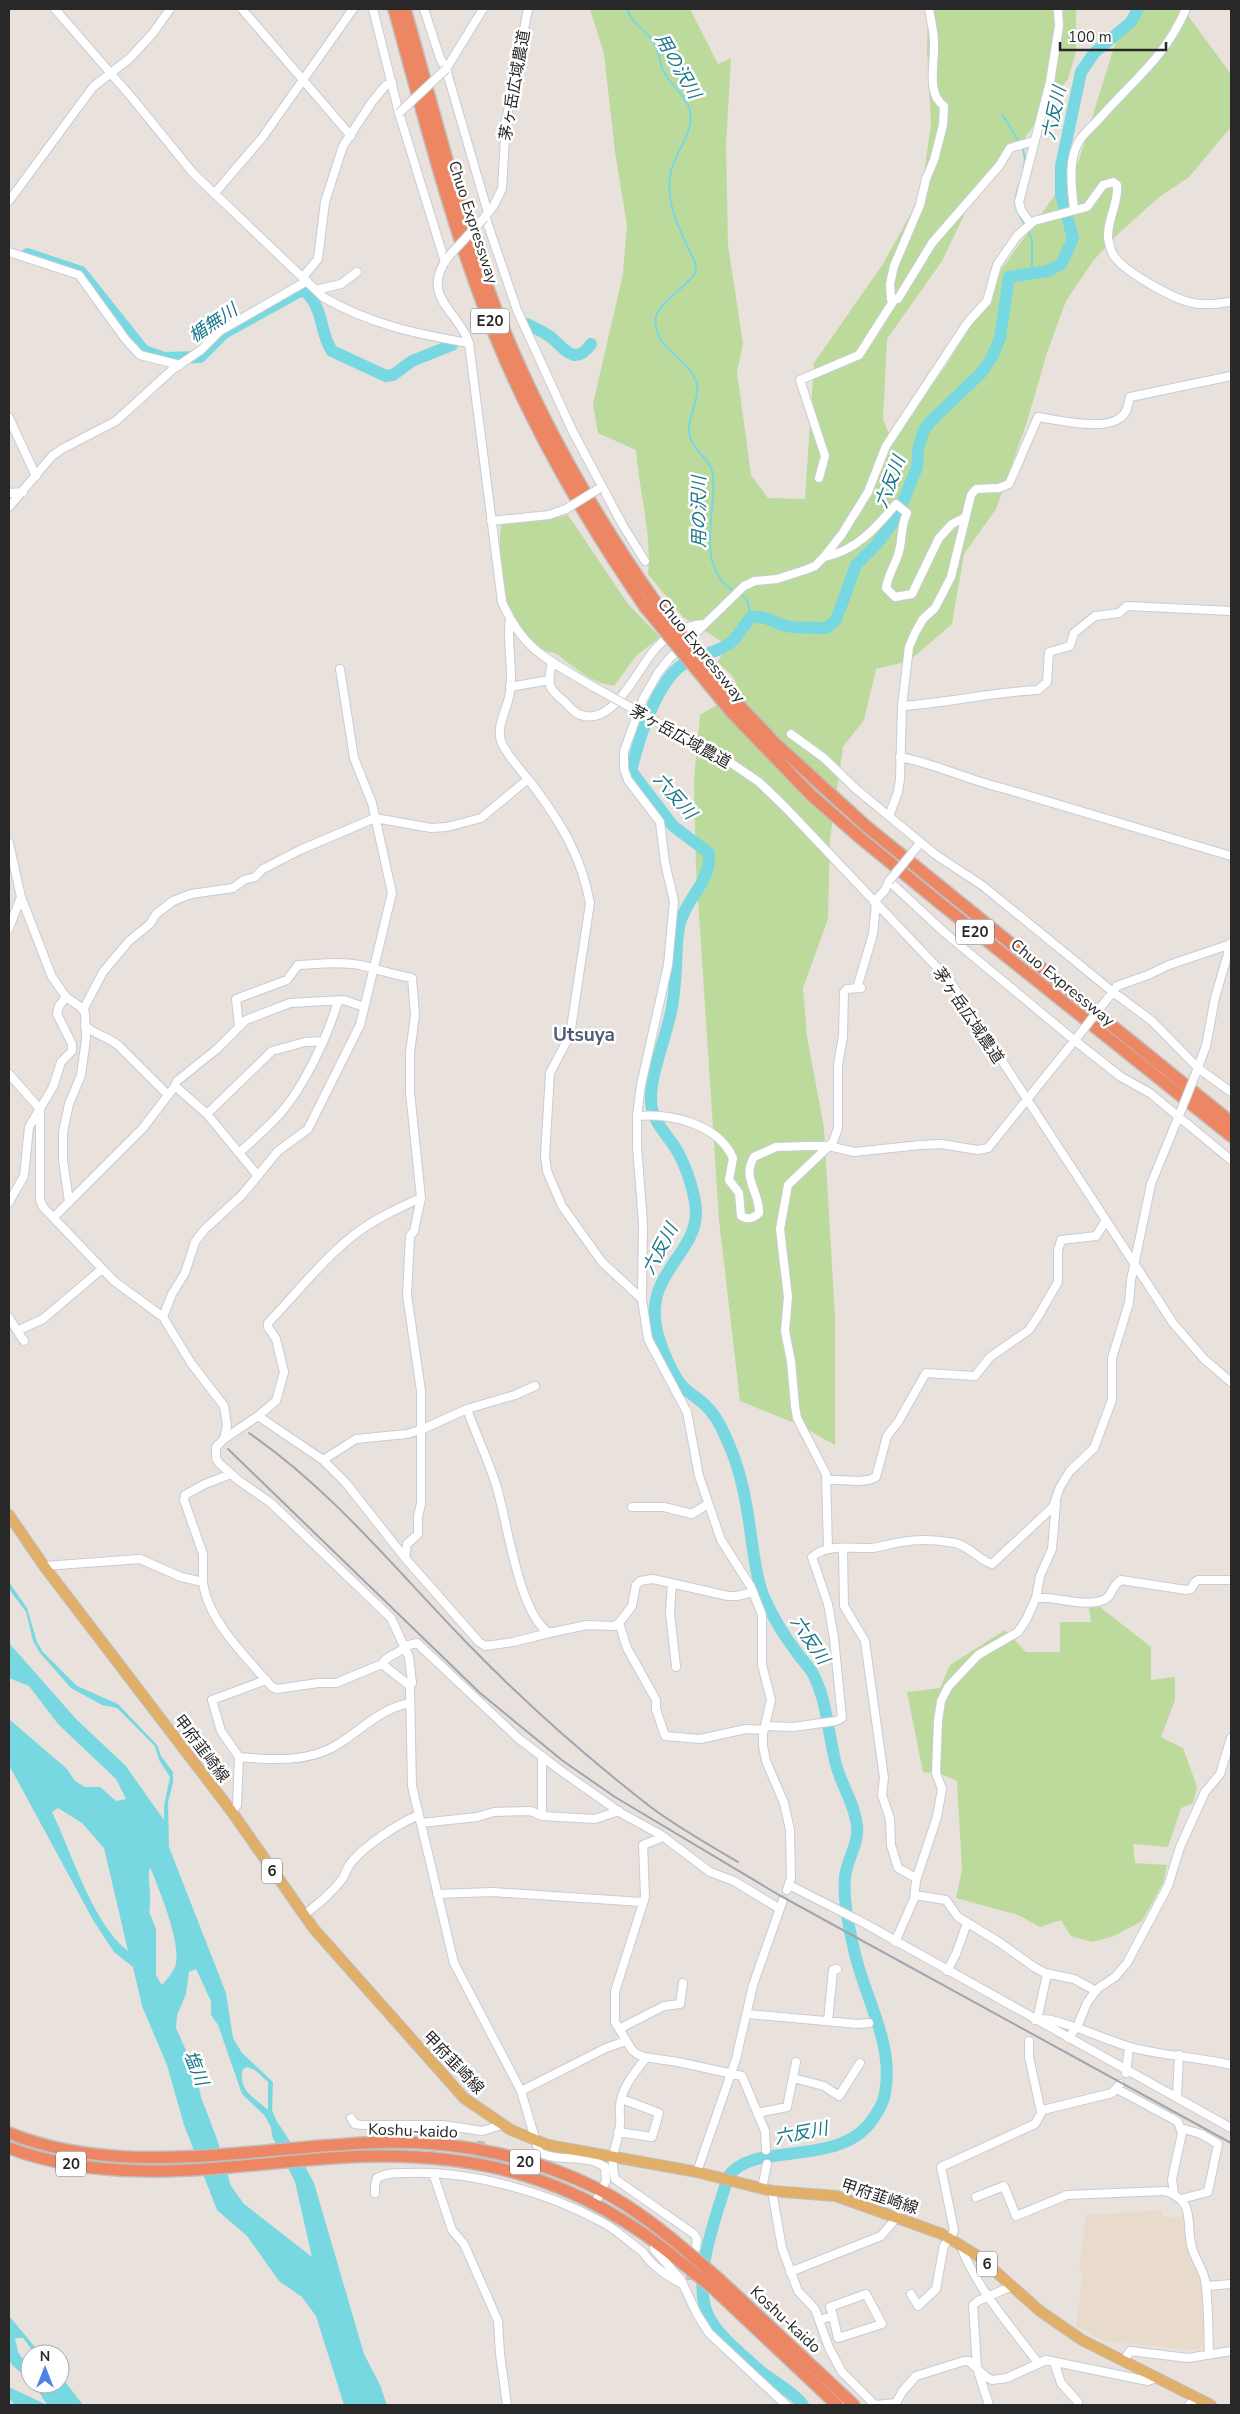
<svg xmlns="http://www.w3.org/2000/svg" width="1240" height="2414" viewBox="0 0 1240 2414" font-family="'Nunito Sans','Noto Sans JP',sans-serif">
<rect width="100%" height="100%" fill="#e9e1db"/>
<path fill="#e9dbcc" d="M1162,2210l1,7h24l16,63 3,65 -6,4 -10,1 -85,-9 -29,-15 7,-52 -4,-4 7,-55z"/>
<path fill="#bdda9d" d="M590,9h100l28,55 13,-6 -5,87 2,100 15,99 -6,28 14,103 17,23 37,1 9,-136 69,-99 38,-69 10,-71 -4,-74 1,-41h148v42l-8,28 -44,60 -38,38 -19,32 -25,52 -55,78 -4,81 8,18 55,-72 57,-99 75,-104 36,-116 18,-38h51l48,65v53l-42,50 -31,21 -42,38 -23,25 -27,40 -19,52 -21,72 -30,84 -32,45 -12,70 -43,37 -33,8 -12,51 -21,27 -13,92 -2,80 -25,69 4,48 17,92 11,189v128l-38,-21 -57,-23 -21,-181 -23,-352 -2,-88 6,-65 40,-24 -7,-14 -15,-15 9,-17 -44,-28 -35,-43c4,-40 -9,-83 -12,-124l-38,-17 -5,-29 30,-130 4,-49 -12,-73 -11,-98z
M568,515l60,89 32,33 -24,19 -22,30c-23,-3 -38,-18 -56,-31 -6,-4 -15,-3 -21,-7 -34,-22 -40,-89 -36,-124l36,-3z
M1100,1607l51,40v33l24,-3v23l-14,37 22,11 14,39 -4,16 -12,5 -13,39 -35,-3 2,19 32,2 -4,18 -21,38 -28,15 -22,6 -21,-6 -10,-16 -21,7 -22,-12 -62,-17 6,-28 -5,-89 -16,-7 -18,-2 -16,-80 33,-4 10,-23 55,-35 21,22h34v-30h31l-2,-14z"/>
<path fill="#78d8e1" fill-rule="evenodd" d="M9,1582l18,26 10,34 6,10 34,34 41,18 39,41 4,11 12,16v11l-5,19 1,45 57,146 7,45 9,15 31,29 -1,28 4,10 23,35 15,28 50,171 16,31 7,20h-43l-28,-89 -14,-19 -23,-16 -32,-45 -30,-26 -33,-85 -17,-60 -25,-59 -9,-39 -19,-15 -21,-32 -84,-155v-46l58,50 8,12 10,6h15l16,14 10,-2 -10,-20 -58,-55 -29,-38 -20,-8v-35l68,77 48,45 39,55v-14l6,-29 -11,-17 -4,-14 -38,-38 -15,-3 -31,-17 -31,-35 -7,-12 -7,-29 -17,-23zM58,1808l24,15 22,25 24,103c-36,-28 -56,-98 -76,-139zM150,1867c8,20 35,83 24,102 -3,6 -8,11 -12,16 -9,-13 -20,-36 -17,-52 2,-11 5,-19 5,-31 1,-11 -3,-24 0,-35zM196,1969l15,32v14l7,10 24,69 23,22 6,11 1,9 23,46 17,75 -68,-53 -13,-18 -14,-47 -16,-42 -5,-24 -20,-45 1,-13 9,-21 3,-22zM247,2067l8,3 13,12v28c-13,-12 -31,-20 -25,-41z
M9,2316l32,38h-6l-12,-16h-8l3,14 12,17v11l-17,-14 -4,-6z
M60,2375l23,30h-68l-6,-6v-12l38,18 -13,-21h13l7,6v-6h6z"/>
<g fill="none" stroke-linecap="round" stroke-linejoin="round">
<path stroke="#78d8e1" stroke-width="2" d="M627,9c5,15 17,20 26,32 6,9 6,20 10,29 6,14 24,26 27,41 4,19 -11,37 -17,54 -12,33 8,68 22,97l1,10c-9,15 -37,30 -40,45 -5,33 35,40 41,68 3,18 -12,34 -7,52 4,15 21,22 23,38 4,40 -20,90 22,117
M1002,114l18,29
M1022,177l3,-17 -2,-12
M1020,182c-7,21 -7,24 5,43
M1028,229l4,12v33
M739,594l8,5 4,18"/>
<path stroke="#78d8e1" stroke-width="12" d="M27,254l54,18 63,79 20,7 36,-1 24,-24 76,-42 6,1c19,19 13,40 26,59l54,25 7,-1 19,-14 40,-16
M527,324c7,4 15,7 22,12 14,9 24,33 42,8
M142,1910l8,20v43
M803,2405c-8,-12 -32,-25 -44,-35 -16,-15 -37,-31 -48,-49 -23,-36 6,-106 17,-144 25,-39 116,-5 148,-63 4,-6 8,-14 9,-21 10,-51 -23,-99 -32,-148 -5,-21 -10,-46 -8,-68 2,-18 14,-33 12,-51 -2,-21 -14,-38 -20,-58 -9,-31 -9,-67 -25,-96 -4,-6 -9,-11 -14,-18 -13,-17 -26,-38 -35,-59 -7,-19 -9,-39 -12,-59 -4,-30 -9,-61 -21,-89 -6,-14 -12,-29 -23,-40 -8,-9 -20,-14 -28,-25 -10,-15 -20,-39 -23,-56 -10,-51 39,-73 40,-112 0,-20 -10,-48 -20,-65 -10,-16 -24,-28 -25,-47 -1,-26 12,-56 18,-82 5,-16 6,-35 7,-53 1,-16 0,-37 7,-52 9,-22 28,-36 26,-62l-36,-27 -42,-55c8,-32 22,-80 47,-103 13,-11 33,-14 48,-22 11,-6 17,-20 25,-29 15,-2 21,5 35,9 12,3 28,1 40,2l10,-8 20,-55 20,-20 21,-28 20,-50 1,-17 5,-18 7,-10 52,-50 10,-15 8,-19 9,-61 39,-6 13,-7 6,-12 6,-14 -12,-43v-29l20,-94 13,-19 37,-31 7,-13"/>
<path stroke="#c2bcb7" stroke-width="8" stroke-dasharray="8 4" stroke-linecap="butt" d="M477,2170l4,-29
M690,2280l2,-13"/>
<defs>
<path id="minor" d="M55,9l78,90 60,74 130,124c46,27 93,37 146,46
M242,9l109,127
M373,9l26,104 46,149
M424,9l16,49 6,11 42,144
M929,9c2,11 5,23 5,34 1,19 -8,51 10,63l-1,19 -9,35 -8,19 -6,26 -26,61 -4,18 1,15h7l34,-56 67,-77 11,-18 24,-7
M446,69l37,-60
M214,194l48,-56 91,-129
M9,201l84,-114 37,-29 23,-25 17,-24
M1074,209c-2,-19 -6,-46 3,-64 4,-10 15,-18 22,-26 35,-40 65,-60 87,-110
M485,216l32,94 55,120 50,94 23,37
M484,218l10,-13 8,-16 4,-68 22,-112
M1030,223l-9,-13 -2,-8 31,-120 9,-56 -1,-17
M9,252l70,23 47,65 14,15 40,10
M448,257c-29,40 11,54 21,86l33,259c22,50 47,58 92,85
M303,277l15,-18 7,-57 18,-56 29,-44 13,-16 7,-4
M316,290l25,-6 16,-12
M9,418l27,58
M819,478l6,-22 -25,-76 59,-25 35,-55
M9,493l14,-1
M9,507l43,-51 10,-7 54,-28 56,-51 29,-20 19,-19 87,-50
M491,521l58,-6 17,-6
M824,557c32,-6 52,-29 72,-53l11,9c-7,14 -4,28 -9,42 -4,12 -10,20 -12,33l9,9 17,-3 27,-56 13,-14 12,-6
M510,619c-4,25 4,49 0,73 -2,16 -14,33 -9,49 4,12 22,32 31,43 29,39 49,71 58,119l-20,132 -20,38 -5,83 2,15 15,35 40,56 40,37
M552,662c-4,22 -6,25 12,39 4,4 9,10 14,13 36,16 60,-48 79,-67 12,-13 30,-22 47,-23
M510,687l39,-7
M902,706c46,-3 90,-14 136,-16l9,-8 2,-30 21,-6 4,-13 21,-17 24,-3 8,-7 104,5
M791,734l33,24 32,31 80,66 47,31 130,106 39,29 46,47 33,24
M900,757c37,7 70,24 106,32l225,67
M731,763l28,19 26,25 165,174 223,342 31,36 27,23
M889,816l9,-24 2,-13 2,-73 7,-59 6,-14 8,-14 12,-11 16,-31 20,-82 5,-6 23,-1 10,-4 29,-67c20,3 66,14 82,1 7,-4 8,-13 10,-21l101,-21
M9,843l12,54 -12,31
M21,897l31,80 14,20 16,11 3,5 1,26 -5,36 -12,29 -6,28v28l6,42
M874,902l11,-12 4,-9 56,52 129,107 47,37 29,16 81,67
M857,988l16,-54 3,-31
M1111,995l6,-9 31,-11 21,-10 62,-21
M83,1010l20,-38 26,-31 21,-17 6,-10 17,-13 18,-7 42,-6 11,-8 11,-3 8,-8 37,-19 75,-32 56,10 16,-1 34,-9 47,-39
M85,1026c11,9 23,11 33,19l50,50
M239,1026l-3,-27 51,-19 11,-15c20,-1 41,-4 62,0 17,4 34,10 52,13l3,37 -5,38v39l11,106 -7,33 -4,5 -3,59 14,96v113l-3,12v18l-11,10 -2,14
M9,1074l31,35v91l3,7 71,74 49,36 28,46 33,43 3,20 -3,13 -8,8v11l3,5 19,17 33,23 120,115 18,39 3,26 -2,3 2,100 42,177 67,128 18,61c19,11 48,1 66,15l1,14 -11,22
M1194,1078l12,-32 9,-48 16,-55
M207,1114l65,-63 33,-9 18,-1
M637,1116c34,-3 81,8 96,42l-4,22 10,13 2,23c7,4 12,3 18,-3 1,-21 -18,-35 -5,-56l22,-10 30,-1h23l25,6 66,-7 21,-1 37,6 10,-2 91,-113
M239,1153c13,-12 27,-24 39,-37 25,-27 50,-80 60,-115
M258,1176l-51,-62 -32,-28 2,-5 40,-32 29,-29 44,-17 54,-3 20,7
M9,1202l15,-26 5,-49 24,-40 8,-25 11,-11v-7l-15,-30 2,-8 7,-9
M53,1218l90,-90 32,-42
M163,1317l9,-23 13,-21 10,-31 10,-13 37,-34 36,-44 30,-22 52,-104 32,-132 -20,-90 -18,-45 -14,-89
M9,1318l15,23
M19,1330l24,-11 59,-50
M467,1409c9,26 22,52 30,79 10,33 22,126 52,145l38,-8 27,1 5,-3 13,-17 4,-21 4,-4 13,-2 75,17h9l16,-4
M258,1416l65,44 33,-21 51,-5 16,-5 44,-20 48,-14 20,-9
M224,1439l34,-23 18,-15 8,-29 -8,-33 -8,-12v-4c28,-29 55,-64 86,-88 20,-16 45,-27 67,-37
M323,1460l23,23 59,75 74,84 6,4 28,-4 36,-9
M827,1480c16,-2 34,5 49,-3l11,-41 11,-14 28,-49 49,3 15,-19 39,-27 11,-17 18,-31v-31l3,-11 35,-4 9,-14
M632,1507h32l28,7 16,-10
M843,1548l1,58 21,35 19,137 -2,17 8,24 1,26 7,23 18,10
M828,1549l-2,-75 -29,-56 -2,-12 -4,-45 -6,-30 3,-34 -8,-68 8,-44 45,-43 5,-14v-63l5,-29 1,-44 3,-3 14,-1
M44,1566l96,-7 41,18 22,5c4,38 45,77 69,105l5,2 41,-6h18l46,-19 28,22
M203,1582v-28l-19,-54 1,-5 20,-11 26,-10
M672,1583l-2,30 6,54
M1036,1598c21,-2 48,10 68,2 8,-3 8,-15 17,-20l65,10 5,-1 4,-7 3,-2h33
M619,1623l8,25 29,52v9l9,27 35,3 46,-10 18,1
M382,1664c5,-10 17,-9 23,-18l12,-3 102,96 45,34 57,40 40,22 49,37 24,9 46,28
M765,1726l28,1 43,-6 6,-3 -8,-80 -6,-34 -16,-47c17,-14 40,-8 60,-9 10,-1 20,-5 30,-6 17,-3 37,-2 53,1 15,3 23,17 37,21l61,-57 7,-20 10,-16 24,-23 18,-48v-42l17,-55 2,-23 20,-96 31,-76
M542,1756v60
M239,1757c34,3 71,6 101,-14 23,-15 42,-35 70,-40
M232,1812l5,-7 2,-48 -18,-26 -9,-31 54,-20
M421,1823l56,-6 17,-5 37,-1 11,5 53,3 24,-8
M663,1837l-20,8 2,52 -27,85 -3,10v30l17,28 5,4 7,3 34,5 64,14 23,55 1,19
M789,1885l73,37 369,206
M787,1890l4,-12 -1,-48 -6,-27 -18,-42 -3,-15v-12l8,-34 -9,-35v-50l-11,-28 -30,-47 -22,-64 -12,-64 -39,-73 -6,-40 1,-76 -6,-76v-31l4,-31 27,-120 6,-64 -9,-38 -5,-41 -32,-42 -4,-11v-18l19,-52 15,-26 11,-14 75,-73 11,-5 22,-2 28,-9 10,-4 9,-9 18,-23 26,-42 18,-46 82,-124 19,-21 10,-36 20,-29 17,-15 53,-14 16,-22 10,-3 4,3c2,18 -10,34 -9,53 1,5 3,14 6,18 11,16 59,43 79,47 12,3 26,0 38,-1
M437,1894l56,-2 149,10
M915,1895l31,5 12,17 41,25 35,25 11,6 29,6 22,12
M304,1915c14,-11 28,-22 39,-37 2,-4 4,-10 7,-14 14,-18 47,-40 69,-49
M895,1942l19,-43 2,-19 21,-63 5,-28 -6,-16 2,-52 3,-20 7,-14 30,-32 40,-23 8,-12 10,-22 4,-22 12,-27 4,-46
M947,1971l9,-17 11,-31
M747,2014l111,10 11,-1
M1035,2020c12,-3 22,2 33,5 21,6 41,16 62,22 33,9 68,10 101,18
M1037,2020l10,-46
M828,2021l5,-51 4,-1
M619,2029l45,-23 16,-2 3,-21
M1068,2038l9,-11 10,-24 10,-14 18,-12 12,-14 41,-77 12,-39 25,-55 15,-18 11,-36
M1029,2041v16l12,55
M646,2058c-11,14 -24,29 -26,47 -1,7 1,14 0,20 -3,22 -11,31 -5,54l79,55 3,5 -1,9
M1126,2073l3,-26
M793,2078l31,8 15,10 21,-33
M1117,2089l56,30 5,3 4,11 -10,46 2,15
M521,2091l85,-43 20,-7
M1177,2097l2,-42
M757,2113l30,-6 9,-45
M351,2118l4,6 7,1h81l39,6 20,-6
M1181,2128l20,6 17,10 -10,48 -27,7
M618,2132l34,5 7,-24 -37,-14
M697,2172l39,-113 17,-74 30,-85
M433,2173l19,57 12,14 34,77 2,33 7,51
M762,2188l5,-24
M772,2191l10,57 16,43 17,18 14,39 13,24 33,33
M375,2193v-8l2,-7c11,-6 22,-5 33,-5 62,-2 136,19 190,48 16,8 29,21 43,31 8,13 26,26 40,32
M976,2197l28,-11 12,30 51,-21 98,-4c32,10 20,32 27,57 3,11 11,21 13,32 4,24 3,50 4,74
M655,2241l-1,8 27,31 16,34 12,19 77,72
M960,2244c16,44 50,81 78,119
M790,2272l91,-36 17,-20
M1206,2286l25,-2
M911,2294l7,12 18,-17 8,-44 7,-7 3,-8 -13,-63 94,-43 8,-14 69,-17 8,-9
M819,2320l14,-4 -3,-9 36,-13 16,30 -44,14 -5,-22
M1054,2362l7,21 17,19v3
M1123,2362l7,-11 58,7 43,-7
M875,2405l21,-2
M895,2405l7,-13 14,-16 48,-15h5l17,16 6,3 15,-2 39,-18 102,21 8,-3
M989,2405l-12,-37 -4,-63 5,-4 34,-15
M1189,2405l7,-8"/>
<path id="major" d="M9,1515l35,51 188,246 82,117 150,169 47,32 37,15 149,27 75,19 64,5 106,38 36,22 62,55 42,29 129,65"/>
<path id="highway" d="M394,9c33,119 63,241 113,355 38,86 85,166 138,243
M405,9c27,94 50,190 84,282 41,111 98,213 165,309
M740,706l35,37 91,83 365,296
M732,713l79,82 47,41 83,68 290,232
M9,2133c74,30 156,27 234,20 49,-4 98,-10 147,-11 68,-1 143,15 204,45 33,16 63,39 90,62
M9,2148c109,41 224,16 337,9 131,-7 234,21 336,106
M719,2279l135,126
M714,2289l123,116"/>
</defs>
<use href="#minor" stroke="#c7ccd5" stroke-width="10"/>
<use href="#major" stroke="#bebebe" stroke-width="12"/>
<use href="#highway" stroke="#bebebe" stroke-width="14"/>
<use href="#minor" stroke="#fff" stroke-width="8"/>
<use href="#major" stroke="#e1af68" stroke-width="10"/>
<use href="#highway" stroke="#ed8663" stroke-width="11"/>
<path stroke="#9fa5b1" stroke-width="2" d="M249,1433c84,58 147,137 217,209 58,60 120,115 186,166 27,20 57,37 86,54
M228,1449l252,244 83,68 52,36 164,98 452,248"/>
<defs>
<path id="minor-bridge" d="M399,113l47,-44
M448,257l36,-39
M566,509l34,-21
M594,687l137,76
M889,881l28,-34
M1079,1035l29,-37
M1182,1108l12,-30"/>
<path id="highway-bridge" d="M654,600l49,63 37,43
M645,607l87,106
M684,2249l35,30
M682,2263l32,26"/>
</defs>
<use href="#minor-bridge" stroke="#c7ccd5" stroke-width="10" stroke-linecap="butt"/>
<use href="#highway-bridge" stroke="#bebebe" stroke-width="14" stroke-linecap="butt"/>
<use href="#minor-bridge" stroke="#fff" stroke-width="8"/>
<use href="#highway-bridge" stroke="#ed8663" stroke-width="11"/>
</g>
<g text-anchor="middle" stroke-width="5" stroke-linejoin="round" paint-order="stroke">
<g fill="#fff" stroke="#686868" stroke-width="1">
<rect x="471" y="308.5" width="38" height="25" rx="4"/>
<rect x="956" y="919.5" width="38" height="25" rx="4"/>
<rect x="262" y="1858.5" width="20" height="25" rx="4"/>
<rect x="510" y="2149.5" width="30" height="25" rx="4"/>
<rect x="56" y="2151.5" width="30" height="25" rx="4"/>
<rect x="977" y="2251.5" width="20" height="25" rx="4"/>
</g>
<g font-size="15" font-weight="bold" fill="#282828">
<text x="490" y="326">E20</text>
<text x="975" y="937">E20</text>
<text x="272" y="1876">6</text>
<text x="525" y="2167">20</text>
<text x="71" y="2169">20</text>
<text x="987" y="2269">6</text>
</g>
<g font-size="16" fill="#282828" stroke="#fff">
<text transform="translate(514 85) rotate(-80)" y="6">茅ヶ岳広域農道</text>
<text transform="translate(474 222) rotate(72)" y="6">Chuo Expressway</text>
<text transform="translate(702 650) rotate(51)" y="6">Chuo Expressway</text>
<text transform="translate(681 736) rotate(29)" y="6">茅ヶ岳広域農道</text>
<text transform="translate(1063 982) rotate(39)" y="6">Chuo Expressway</text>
<text transform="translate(969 1015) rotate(56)" y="6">茅ヶ岳広域農道</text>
<text transform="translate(202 1748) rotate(53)" y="6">甲府韮崎線</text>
<text transform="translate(454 2062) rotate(46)" y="6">甲府韮崎線</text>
<text transform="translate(413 2130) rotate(2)" y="6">Koshu-kaido</text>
<text transform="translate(880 2196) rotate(18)" y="6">甲府韮崎線</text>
<text transform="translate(786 2319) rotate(43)" y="6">Koshu-kaido</text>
</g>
<g font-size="18" font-style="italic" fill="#1b778a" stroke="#fff">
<text transform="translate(678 66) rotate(60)" y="6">用の沢川</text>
<text transform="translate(1054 113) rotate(-78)" y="6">六反川</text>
<text transform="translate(213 323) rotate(-34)" y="6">楯無川</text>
<text transform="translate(890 482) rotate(-69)" y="6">六反川</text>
<text transform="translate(699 512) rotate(-90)" y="6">用の沢川</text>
<text transform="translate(675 796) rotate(49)" y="6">六反川</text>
<text transform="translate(660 1249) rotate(-62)" y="6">六反川</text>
<text transform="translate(810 1640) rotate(56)" y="6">六反川</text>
<text transform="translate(196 2068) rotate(68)" y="6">塩川</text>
<text transform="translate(801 2133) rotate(-11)" y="6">六反川</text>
</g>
<g font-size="19" font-weight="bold" fill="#4e5b74" stroke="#fff">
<text x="584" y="1041">Utsuya</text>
</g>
</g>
<rect width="1240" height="2414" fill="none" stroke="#282828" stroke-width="20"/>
<g transform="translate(45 2369)"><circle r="24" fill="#ffffff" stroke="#a9a9a9"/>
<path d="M0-4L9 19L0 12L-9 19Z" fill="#4b84e6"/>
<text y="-8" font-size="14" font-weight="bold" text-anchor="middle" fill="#282828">N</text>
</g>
<path d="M1060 42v8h106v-8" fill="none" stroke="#282828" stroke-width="2.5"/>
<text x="1068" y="42" font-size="15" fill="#282828" stroke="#ffffff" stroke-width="4" paint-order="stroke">100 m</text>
</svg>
